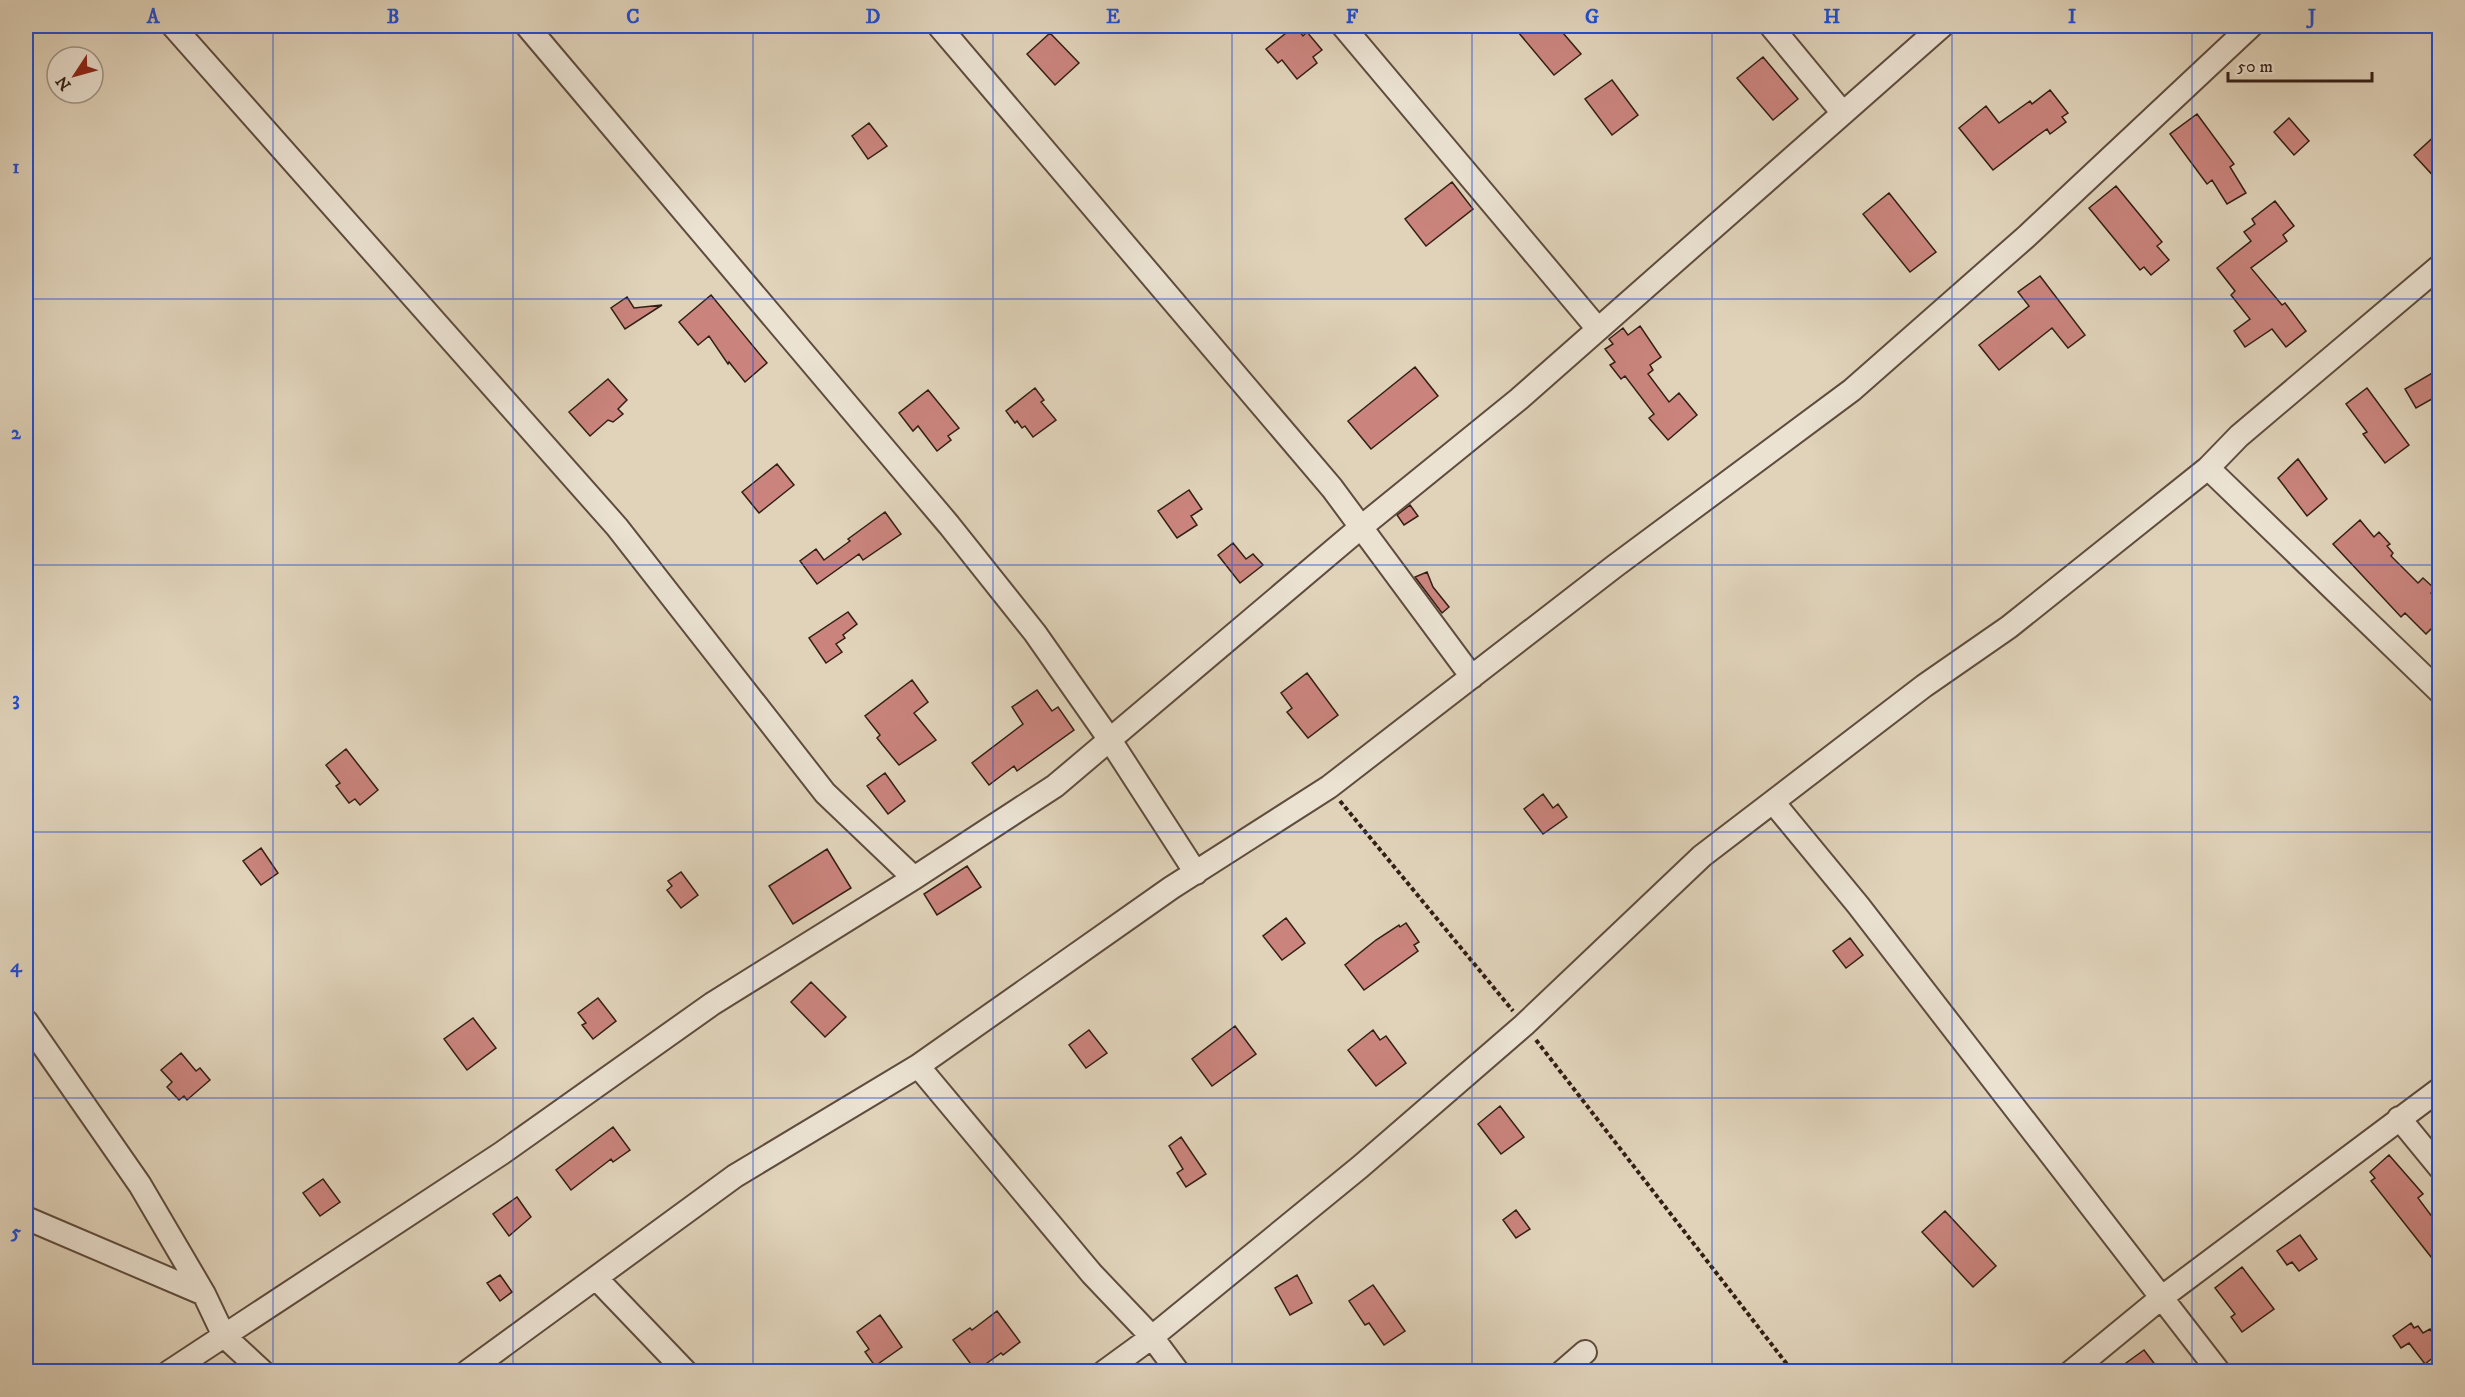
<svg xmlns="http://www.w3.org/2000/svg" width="2465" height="1397" viewBox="0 0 2465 1397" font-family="'IM FELL DW Pica',serif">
<rect width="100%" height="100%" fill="#e0d3ba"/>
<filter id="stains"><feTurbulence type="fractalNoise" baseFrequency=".00333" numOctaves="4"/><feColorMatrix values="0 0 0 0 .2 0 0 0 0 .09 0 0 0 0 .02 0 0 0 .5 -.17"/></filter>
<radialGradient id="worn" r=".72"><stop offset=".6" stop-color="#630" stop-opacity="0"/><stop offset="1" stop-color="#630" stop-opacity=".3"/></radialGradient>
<path fill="#ca847d" stroke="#341f15" stroke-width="1.5" d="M1295,26l8,10 4,-4 15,18 -9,7 4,6 -20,16 -15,-19 -4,3 -12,-14z
M1513,26h44l24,28 -27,21z
M1050,33l29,30 -24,22 -28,-31z
M1763,57l35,42 -25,21 -36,-42z
M1612,80l26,35 -26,20 -27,-36z
M2050,90l18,23 -6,4 4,5 -16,12 -3,-5 -10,7 -44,34 -34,-42 27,-22 13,17 31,-22 2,3z
M2197,114l37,50 -4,3 16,26 -19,11 -15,-24 -5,4 -37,-50z
M2289,118l20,23 -15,14 -20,-23z
M869,123l18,23 -19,13 -16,-23z
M2439,132v50l-25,-27z
M1452,182l21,27 -47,37 -21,-27z
M2116,186l46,56 -5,4 12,14 -18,15 -7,-8 -4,3 -51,-62z
M1889,193l47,59 -26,20 -47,-58z
M2275,201l19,25 -11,9 4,6 -36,27 31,37 3,-2 21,28 -20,16 -14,-18 -27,18 -11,-16 16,-12 -19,-24 4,-4 -18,-23 34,-27 -7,-9 11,-8 -3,-5z
M2040,276l45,59 -17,13 -16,-20 -53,42 -20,-25 50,-39 -11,-14z
M711,295l56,68 -22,19 -16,-20 -1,2 -19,-28 -11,9 -19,-23z
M627,297l7,11 28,-3 -37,24 -14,-21z
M1640,326l21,31 -11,8 3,5 -5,4 21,28 10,-9 18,22 -29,25 -19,-22 5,-4 -29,-38 -4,3 -11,-14 5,-3 -10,-13 8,-5 -4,-5 14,-11 5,7z
M1415,367l23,29 -67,53 -23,-28z
M2439,369v26l-23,13 -11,-19z
M608,379l19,21 -9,9 5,5 -10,8 -5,-2 -18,16 -21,-24z
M1035,388l9,12 -3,2 15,18 -23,17 -8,-11 -3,2 -5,-7 -2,2 -9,-12z
M2367,388l42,57 -24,18 -22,-29 4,-2 -21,-28z
M928,390l31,38 -11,8 3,4 -14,11 -19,-25 -5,5 -14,-18z
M2298,459l29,40 -20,17 -29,-38z
M777,464l17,21 -35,28 -17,-21z
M1189,490l13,19 -11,7 6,9 -20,13 -19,-27z
M1410,505l8,11 -14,9 -7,-10z
M885,512l16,22 -38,26 -4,-6 -42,30 -17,-23 16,-12 8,11 26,-19 -2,-2z
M2360,520l14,17 5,-5 11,12 -3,2 6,7 -2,3 27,27 5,-5 12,11 -4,4 8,9v19l-13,13 -21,-21 -4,4 -68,-73z
M1233,543l13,16 7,-5 10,11 -23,18 -22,-28z
M1427,572l6,15 16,20 -7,6 -27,-36z
M848,612l9,12 -14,11 2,3 -9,6 6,8 -16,11 -17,-25z
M1307,673l31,42 -30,23 -21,-26 5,-4 -11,-15z
M912,680l16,22 -14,11 22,27 -37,25 -22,-27 3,-3 -15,-19z
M1037,690l15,21 6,-4 16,23 -57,41 -3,-5 -25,19 -17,-22 51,-39 -11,-17z
M346,749l32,41 -18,15 -5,-6 -6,4 -13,-17 4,-3 -14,-18z
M885,773l20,28 -17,13 -21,-28z
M1543,794l10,14 5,-4 9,13 -24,17 -19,-25z
M261,848l17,25 -17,12 -18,-24z
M827,849l24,39 -58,36 -24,-38z
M967,866l14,21 -44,28 -13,-21z
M681,872l17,23 -17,13 -14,-18 5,-4 -4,-5z
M1286,918l19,25 -23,17 -19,-24z
M1406,923l13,19 -5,3 4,6 -54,39 -19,-25 31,-25 23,-15 1,2z
M1850,938l13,17 -17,13 -13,-17z
M811,982l35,35 -21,20 -34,-35z
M598,998l18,23 -23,18 -11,-14 4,-2 -8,-10z
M473,1018l23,30 -29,22 -23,-31z
M1235,1026l21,28 -44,32 -20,-27z
M1089,1030l18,23 -21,15 -17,-23z
M1373,1030l7,10 6,-4 20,27 -30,23 -28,-36z
M181,1053l15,18 4,-3 10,12 -23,20 -3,-4 -5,4 -12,-13 5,-5 -11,-12z
M1500,1106l24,31 -23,17 -23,-30z
M613,1127l17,23 -17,12 -2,-3 -40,31 -15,-20z
M1181,1137l25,37 -20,13 -9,-14 6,-4 -14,-23z
M2389,1155l34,39 -5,4 21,28v41l-68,-86 4,-3 -5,-6z
M323,1179l17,23 -20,14 -17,-23z
M517,1197l14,20 -22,19 -16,-22z
M1516,1210l14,19 -14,9 -13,-18z
M1945,1211l51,55 -23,21 -51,-55z
M2300,1235l17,24 -18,12 -7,-9 -5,3 -10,-14z
M2242,1267l32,42 -32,23 -11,-15 4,-3 -20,-26z
M500,1275l12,17 -12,9 -13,-18z
M1297,1275l15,28 -22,12 -15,-27z
M1373,1285l32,46 -21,14 -15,-22 -4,2 -16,-24z
M997,1311l23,31 -17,13 -2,-2 -25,18 -23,-31 17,-12 2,2z
M880,1315l22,32 -27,19 -10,-14 4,-3 -12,-17z
M2411,1323l3,5 4,-2 5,7 7,-4 9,13v11l-14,11 -16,-21 -8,5 -8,-12z
M2144,1350l16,21h-45z"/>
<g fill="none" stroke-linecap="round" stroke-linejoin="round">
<defs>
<path id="minor" d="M173,26l444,501 208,266 89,85
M527,26l422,499 86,108 75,107 86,133
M939,26l393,462 140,189
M1343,26l255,303
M1771,26l71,86
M2208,468l232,224
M1773,802l85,103 361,467
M26,1021l114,164 64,109 20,42 39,36
M918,1066l174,208 60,63 26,35
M2399,1118l41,50
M26,1218l178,76
M596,1278l90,94
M169,1372l333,-219 210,-149 202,-126 141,-92 305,-258 159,-129 423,-373
M467,1372l268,-196 183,-110 253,-178 158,-101 286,-221 237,-176 175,-154 224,-210
M1104,1372l48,-35 208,-170 164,-142 178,-169 222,-170 85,-59 199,-159 31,-32 201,-170
M1562,1372l23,-20
M2071,1372l90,-74 279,-209"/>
</defs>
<use href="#minor" stroke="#5f4c3e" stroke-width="26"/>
<path stroke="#341f15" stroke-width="4" stroke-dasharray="4.5 3" stroke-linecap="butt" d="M1340,801l173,210
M1536,1040l257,332"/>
<use href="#minor" stroke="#ebe2d2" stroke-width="22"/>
</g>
<path fill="none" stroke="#1d4ed8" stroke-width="1.5" stroke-opacity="0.55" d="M273,26v1346M513,26v1346M753,26v1346M993,26v1346M1232,26v1346M1472,26v1346M1712,26v1346M1952,26v1346M2192,26v1346M26,299h2414M26,565h2414M26,832h2414M26,1098h2414"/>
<rect width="2465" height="1397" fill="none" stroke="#e0d3ba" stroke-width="66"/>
<g transform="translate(75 75) rotate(234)"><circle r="28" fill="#ebe2d2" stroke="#a29486" stroke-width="1.5"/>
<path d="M0-4.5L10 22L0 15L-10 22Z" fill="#8f2418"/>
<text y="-9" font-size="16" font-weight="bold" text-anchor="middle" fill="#341f15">N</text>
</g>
<path d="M2228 72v9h144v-9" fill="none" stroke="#341f15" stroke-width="3"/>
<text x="2237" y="72" font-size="18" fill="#341f15" stroke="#ebe2d2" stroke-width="4.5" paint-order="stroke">50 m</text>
<rect x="33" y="33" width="2399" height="1331" fill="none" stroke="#1d4ed8" stroke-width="2"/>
<g font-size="20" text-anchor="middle" font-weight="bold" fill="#1d4ed8">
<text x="153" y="23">A</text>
<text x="393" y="23">B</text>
<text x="633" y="23">C</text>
<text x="873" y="23">D</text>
<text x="1113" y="23">E</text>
<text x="1352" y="23">F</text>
<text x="1592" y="23">G</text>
<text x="1832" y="23">H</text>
<text x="2072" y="23">I</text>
<text x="2312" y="23">J</text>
<text x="16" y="173">1</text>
<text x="16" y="439">2</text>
<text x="16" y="705">3</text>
<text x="16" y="972">4</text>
<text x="16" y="1238">5</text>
</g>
<rect width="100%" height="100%" filter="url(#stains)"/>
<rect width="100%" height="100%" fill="url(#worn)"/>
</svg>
